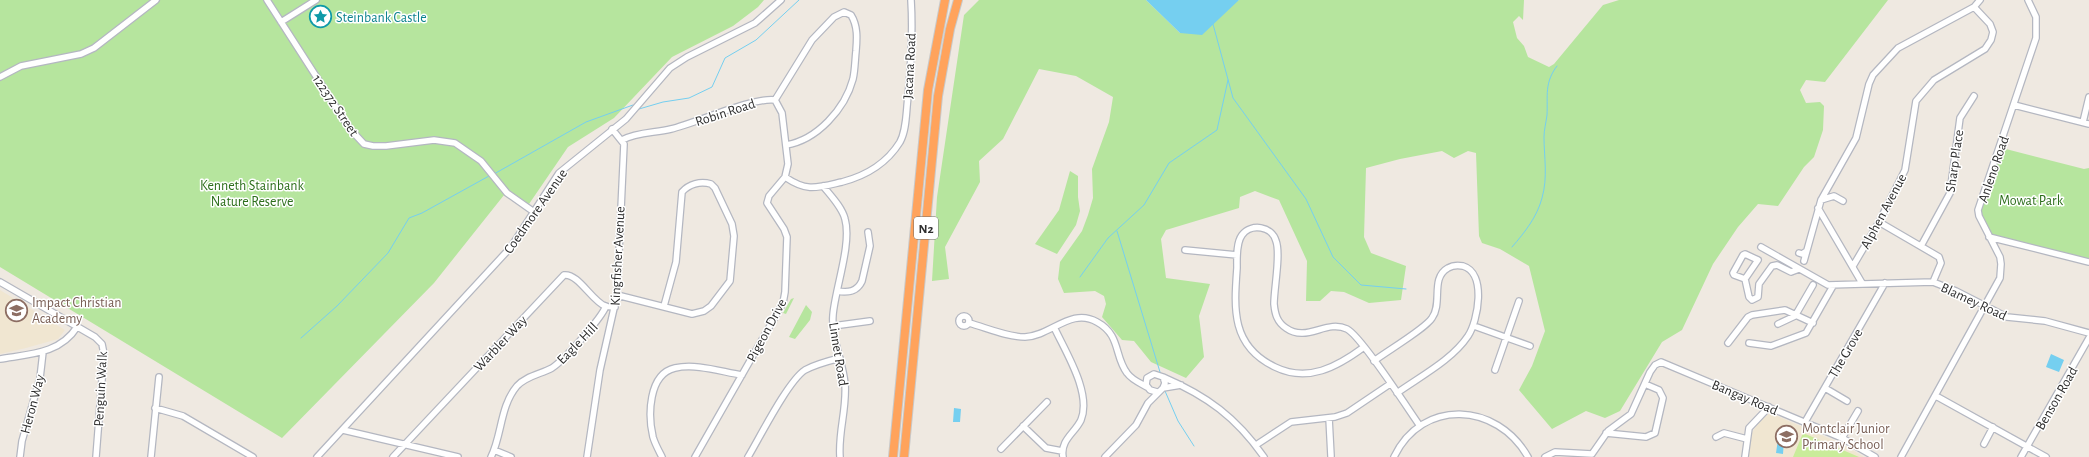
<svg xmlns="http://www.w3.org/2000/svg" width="2089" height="457" viewBox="0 0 2089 457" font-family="'Alegreya Sans',sans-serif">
<rect width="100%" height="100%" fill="#efe9e1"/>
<path fill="#f0e6d1" d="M0,290l65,40 -7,9 -32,9 -26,6z
M1770,413l72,31 22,13h-116l3,-23 8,-12z"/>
<path fill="#b6e59e" d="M0,0h764l-6,7 -25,19 -61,31 -58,61 -46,29 -39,57 -21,-14 -74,93 -152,155 -282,-171z
M979,0h167l34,33 59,-33h285l-1,20 -4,-4 -6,6 4,16 7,8 4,11 21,10 5,-3 49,-59 16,-5h269l-63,82 -19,-2 -6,10 6,13 14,-1 4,4 -1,24 -9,27 -10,10 -26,39 -20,-2 -20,23 -25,37 -31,66 -20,12 -42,69 -15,7 -19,-7 -34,18 -33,-39 13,-24 13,-35 -16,-65 -29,-17 -18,-6 -3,-7 -3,-83 -8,-2 -14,7 -12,-7 -42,8 -34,9 -2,69 7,16 35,13 -5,34 -32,3 -25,-11 -13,-1 -11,10h-14l1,-40 -28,-61 -24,-9 -15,6 -1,11 -73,22 -5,9 5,39 44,6 -11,32 5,41 -18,21 -35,-16 -17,-21 -12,-1 -20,-23 4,-13 -2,-8 -9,-5 -31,2 -6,-14 2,-17 22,-31 6,-16 5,-17 -1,-29 17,-47 4,-25 -37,-21 -37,-7 -36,70 -24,22 1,21 -35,65 4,32 -17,2 5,-84 27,-182z
M2002,148l82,21 5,-1v92l-98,-25 -11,-22z
M1070,171l8,5v21l2,14 -4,14 -19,29 -22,-10 24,-34z
M794,298l-8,16 -3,-1 8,-14z
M806,305l6,7 -2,8 -15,19 -6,-2z"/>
<path fill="#c9ec9a" d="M1803,433l56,24h-66z"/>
<path fill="#75cff0" d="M1146,0h93l-37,35 -22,-2z
M2051,354l13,6 -5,12 -13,-5z
M954,408l7,1 -1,13h-7z
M1778,439l6,1 -1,14 -7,-1z"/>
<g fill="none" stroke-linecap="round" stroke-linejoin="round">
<path stroke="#75cff0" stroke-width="1" d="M1213,24l20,74 73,101 27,58 28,28 45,4
M639,109l24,-7 26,-4 23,-11 13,-29 31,-18 43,-40
M494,174l92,-52 47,-17
M1117,231l43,141
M1512,247c13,-15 25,-30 30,-49 6,-21 2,-41 2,-61 0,-7 2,-14 3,-22 1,-19 -3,-32 10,-49
M1080,277l28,-39 36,-33 25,-42 48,-33 11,-50
M301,338l36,-32 51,-53 21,-35 13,-5 67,-37
M1165,391l13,30 16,25"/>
<defs>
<path id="minor" d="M267,0l83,129 14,15 9,2h13l48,-6 21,3 26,18 26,32 27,19
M281,22l35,-22
M0,77l21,-11 60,-12 13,-6 62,-48
M775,100l37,-60 22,-23 10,-5 7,3c7,11 6,24 5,36 -1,9 -1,19 -3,28 -8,30 -36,61 -67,66
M2014,105l75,19
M2083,122l6,-25
M622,140c15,-8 33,-7 49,-11 25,-6 82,-32 104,-29l7,13 6,51 -3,13 -16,19 -2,7 17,26 3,8 -2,55 -2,11 -88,154
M785,177c22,15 31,11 57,5 23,-6 45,-19 58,-40 7,-13 6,-31 8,-45 3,-32 5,-65 3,-97
M823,186c8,10 19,21 22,33 7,25 -10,70 -12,96 -2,24 10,46 12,69 2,25 -7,48 -5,73
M1821,200l13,-4 9,5
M1818,208l44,75
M1879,222l60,35 2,6 -8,19
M1989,237l100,25
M1921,246l29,-53 10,-75 14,-22
M1761,247l67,38 105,-3 23,9 51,26 38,4 44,12
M1185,250l52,5
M1799,253l3,1 3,-2
M1804,261l17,-61 35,-62 13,-54 4,-9 25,-27 76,-41 6,-7
M1853,266l26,-44 26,-52 11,-69 18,-21 51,-31 6,-9 2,-8 -3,-8 -16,-17
M1745,279l-11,-4 -1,-2 10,-18 2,-1 13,6 -13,19 4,18 3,3 6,-3 1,-13 13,-18 5,-1 14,7 8,-3
M0,282l95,55 7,7 2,10 -8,103
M837,291c11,2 20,1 25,-10l8,-35 -2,-14
M617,295l75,19 12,-3 7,-5 19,-25 4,-45 -2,-12 -17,-36 -4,-4c-11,-3 -22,0 -29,8l-6,70 -12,44
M959 321a5 5 0 1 1 10 0a5 5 0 1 1-10 0Z
M969,323c18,5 38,14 56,14 26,-1 46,-30 72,-15 24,13 17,34 30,51 5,7 13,10 20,14
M1778,324l17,-8 18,-31
M833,326l37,-5
M1474,326l56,20
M1054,327c11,24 38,66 27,93 -6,13 -21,20 -18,37
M1728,343l20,-26 4,-2 33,-5 28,13
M1749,343l22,3 35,-13 27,-47
M1364,347c-27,20 -56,36 -89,20 -44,-21 -41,-58 -38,-99 0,-10 -1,-25 5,-33 9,-12 30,-9 34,6 5,13 -2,47 -2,63 1,10 3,18 12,24 21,15 40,-9 61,1 14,7 61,80 73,97
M0,359c29,-5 60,-5 77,-32
M1374,361c13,-10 51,-32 58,-43 11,-15 -2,-40 16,-50 5,-3 10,-3 15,-2 24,7 15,55 5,70 -16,24 -47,40 -71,57
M1495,370l24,-69
M1163,377c44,19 73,40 101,80
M1163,388l18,-3
M1825,388l22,13
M1936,396l110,61
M155,408l28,8 70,41
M1329,418l2,38
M1805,422l80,-139
M1023,426l23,22 16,3
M343,430l115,27
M1606,433l40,4 9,-4 8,-35 -4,-8 -14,-6
M1716,437l8,-4 23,6
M1842,438l16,-27
M1984,444l9,-17
M1256,445l35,-23 44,-5 12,-4 43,-29
M1001,449l46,-47
M494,450l17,7
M20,457l2,-16 18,-63 3,-26
M151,457l8,-80
M317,457l194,-210 48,-74 67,-54 44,-51 17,-11 68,-34 26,-23
M393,457l171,-182c14,-2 28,26 41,31 3,1 6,1 10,1
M491,457c11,-22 9,-51 26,-71 9,-10 24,-12 35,-18 12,-8 49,-49 54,-62
M587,457l13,-87 17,-75 7,-151 -12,-15
M662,457c-3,-6 -7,-13 -9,-20 -5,-21 -5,-63 22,-69 21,-5 47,4 67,7
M748,457c12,-20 40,-76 57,-87 11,-6 23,-9 35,-12
M1105,457l31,-32 12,-22 15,-15 2,-5 -2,-6 -9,-3 -7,4 -1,7 4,5 7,2
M1394,457c28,-59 103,-55 134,0
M1545,457l10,-5 37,2 16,-23 23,-17 19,-42 5,-7 6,-3 181,76 33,19
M1745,457l4,-29 20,-21
M1901,457l99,-179 1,-14 -1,-7 -21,-41 -1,-6 58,-172v-21l-8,-17
M2021,457l68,-119"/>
<path id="highway" d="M893,457l35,-367 17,-90
M904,457l34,-361 12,-67 8,-29"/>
</defs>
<use href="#minor" stroke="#b4b7c1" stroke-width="8"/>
<use href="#highway" stroke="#c9c9c9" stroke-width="10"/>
<use href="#minor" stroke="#fff" stroke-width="5.5"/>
<use href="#highway" stroke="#ffa35c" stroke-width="8"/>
</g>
<defs>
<symbol id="sight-ring" viewBox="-11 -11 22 22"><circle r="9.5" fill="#fff" stroke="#0f9aa8" stroke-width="1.5"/><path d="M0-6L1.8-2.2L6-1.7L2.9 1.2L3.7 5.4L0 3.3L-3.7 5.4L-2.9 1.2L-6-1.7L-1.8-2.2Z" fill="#0f9aa8"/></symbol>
<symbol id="school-ring" viewBox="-11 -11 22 22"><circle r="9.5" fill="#fff" stroke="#8d6e63" stroke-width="1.5"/><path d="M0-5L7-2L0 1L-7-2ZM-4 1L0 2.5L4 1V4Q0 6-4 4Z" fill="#8d6e63"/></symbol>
</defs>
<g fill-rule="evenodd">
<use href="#sight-ring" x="308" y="4" width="25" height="25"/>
<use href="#school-ring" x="4" y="298" width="25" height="25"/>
<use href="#school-ring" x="1774" y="424" width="25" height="25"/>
</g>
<g text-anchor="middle" stroke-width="3" stroke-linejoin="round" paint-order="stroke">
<rect fill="#fff" stroke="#6d6d6d" stroke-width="1" x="914" y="217" width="24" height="22" rx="3"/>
<g font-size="13" font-weight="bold" fill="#2e2e2e">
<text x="926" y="233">N2</text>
</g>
<g font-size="14" fill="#0d838f" stroke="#fff" text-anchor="start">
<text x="336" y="22">Steinbank Castle</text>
</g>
<g font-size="14" fill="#2e2e2e" stroke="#fff">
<text transform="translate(909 66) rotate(-87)" y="5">Jacana Road</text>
<text transform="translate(336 105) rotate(56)" y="5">122372 Street</text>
<text transform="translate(725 112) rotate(-18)" y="5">Robin Road</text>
<text transform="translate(1954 161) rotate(-82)" y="5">Sharp Place</text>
<text transform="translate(1993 169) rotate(-71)" y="5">Anleno Road</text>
<text transform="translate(535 211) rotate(-55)" y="5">Coedmore Avenue</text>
<text transform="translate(1883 211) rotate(-62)" y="5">Alphen Avenue</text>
<text transform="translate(617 256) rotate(-87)" y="5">Kingfisher Avenue</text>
<text transform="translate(1974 301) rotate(25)" y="5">Blamey Road</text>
<text transform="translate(766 330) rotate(-62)" y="5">Pigeon Drive</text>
<text transform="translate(500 343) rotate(-47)" y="5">Warbler Way</text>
<text transform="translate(577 343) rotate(-46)" y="5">Eagle Hill</text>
<text transform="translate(1845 353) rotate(-60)" y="5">The Grove</text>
<text transform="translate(839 354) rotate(81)" y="5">Linnet Road</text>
<text transform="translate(100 389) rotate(-87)" y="5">Penguin Walk</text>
<text transform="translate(1745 397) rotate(23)" y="5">Bangay Road</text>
<text transform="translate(2056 398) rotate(-60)" y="5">Benson Road</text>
<text transform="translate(32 404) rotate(-75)" y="5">Heron Way</text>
</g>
<g font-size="14" fill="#2c6e1b" stroke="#fff">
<text x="252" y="190">Kenneth Stainbank<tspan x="252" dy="16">Nature Reserve</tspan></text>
<text x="2031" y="205">Mowat Park</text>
</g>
<g font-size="14" fill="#785e54" stroke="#fff" text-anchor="start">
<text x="32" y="307">Impact Christian<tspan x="32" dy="16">Academy</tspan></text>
<text x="1802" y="433">Montclair Junior<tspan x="1802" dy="16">Primary School</tspan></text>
</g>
</g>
</svg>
